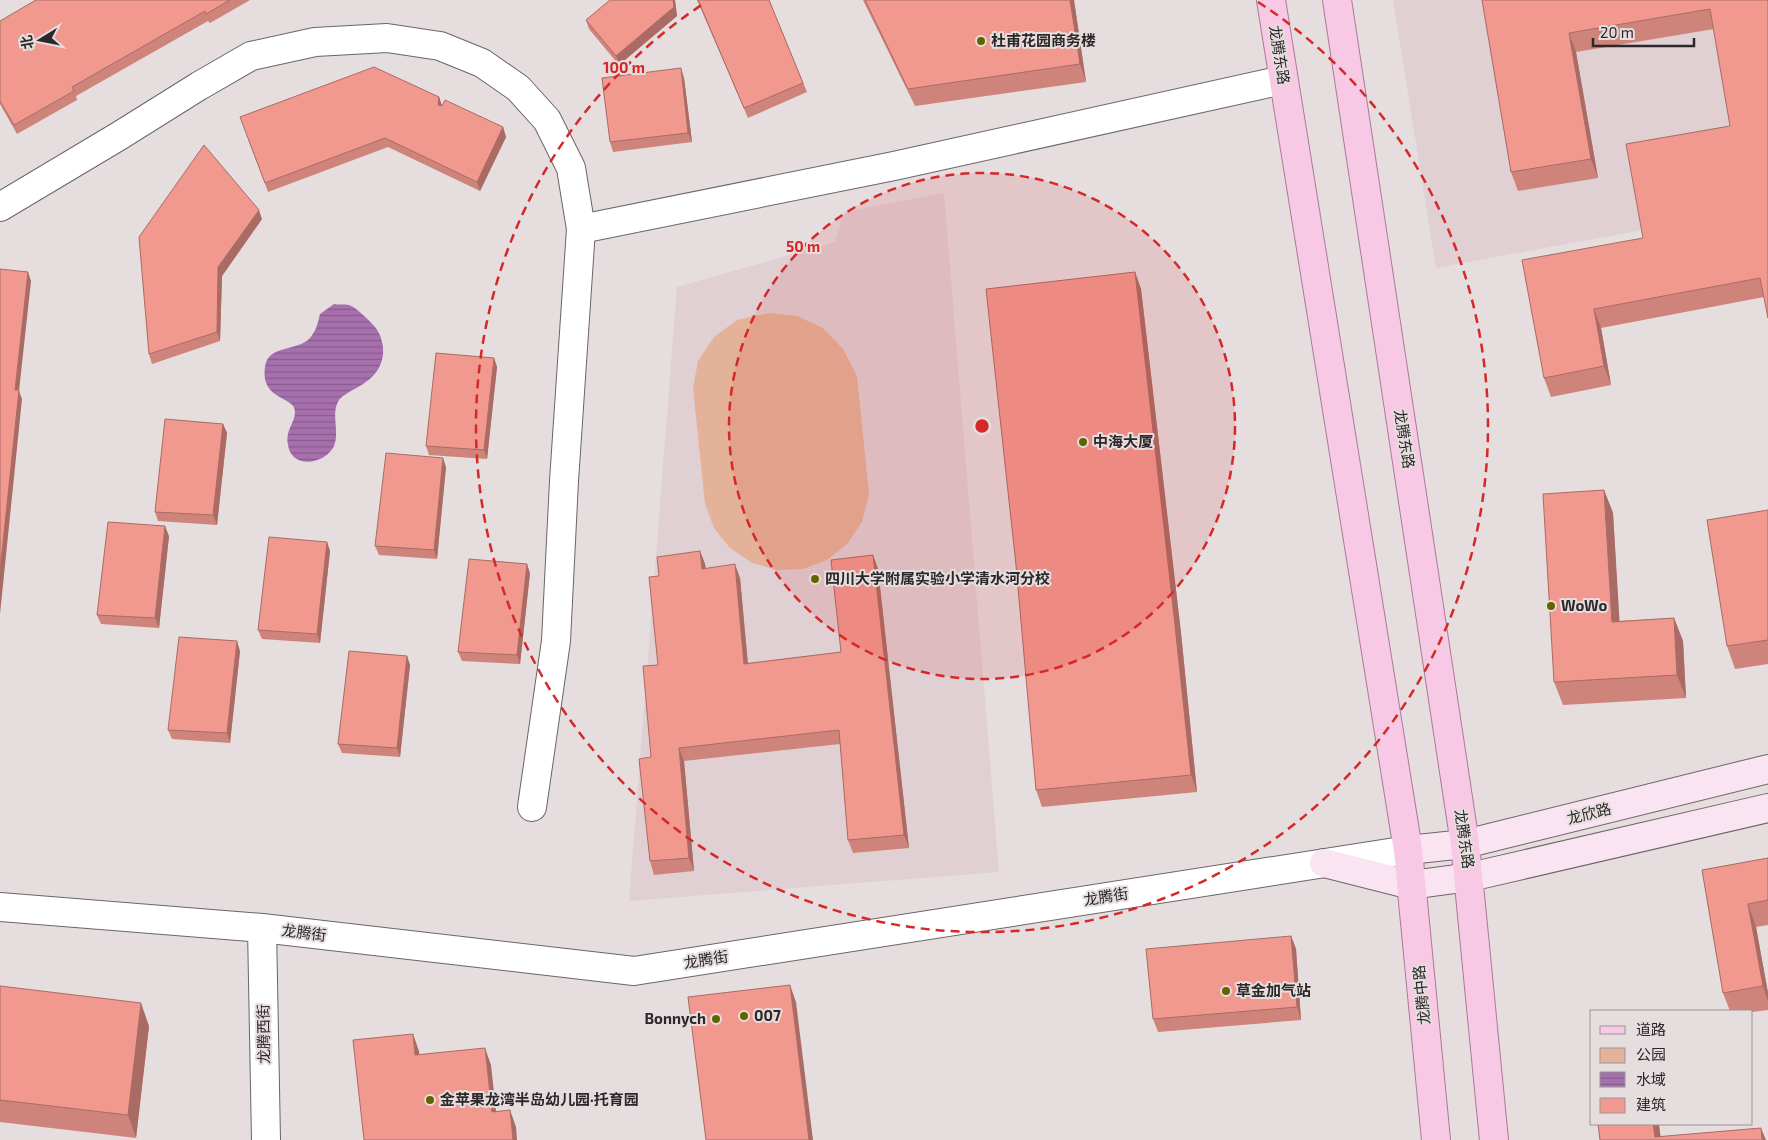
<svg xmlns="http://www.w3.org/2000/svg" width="1768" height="1140" viewBox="0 0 1768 1140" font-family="'Exo 2','Noto Sans SC',sans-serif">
<defs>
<pattern id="water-rules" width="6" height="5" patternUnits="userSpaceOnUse" patternTransform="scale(1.25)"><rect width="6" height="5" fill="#a670ad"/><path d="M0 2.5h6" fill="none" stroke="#875c8d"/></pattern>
</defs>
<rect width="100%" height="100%" fill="#e5ddde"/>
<path fill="#e0d0d3" d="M1393,0h375v207l-332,61z
M944,193l55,679 -370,29 48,-614 158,-45 9,-30z"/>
<path fill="#e3b299" d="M769,313l28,3 26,12 20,21 14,27 12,118 -7,28 -15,22 -20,16 -24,9 -26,1 -25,-7 -22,-15 -16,-20 -9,-24 -12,-116 5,-27 16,-24 23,-17z"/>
<path fill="url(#water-rules)" d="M334,304c4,1 11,0 15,1 8,3 21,16 26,22 6,7 9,19 8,28 -3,20 -17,28 -34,37 -4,3 -9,5 -11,10 -7,12 2,30 -4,44 -9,19 -43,23 -46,-1 -3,-15 7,-22 7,-33 1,-16 -35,-11 -30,-45 3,-23 32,-15 45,-29 6,-7 8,-15 10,-24z"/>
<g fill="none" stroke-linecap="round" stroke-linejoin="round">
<defs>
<path id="street" d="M0,207l119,-71 80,-50 52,-30 64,-14 72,-4 53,8 42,17 36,25 29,32 24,48 10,61 313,-63 389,-86
M532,807l24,-166 8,-160 17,-252
M0,907l262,21 372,43 774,-121
M262,928l4,212"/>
<path id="secondary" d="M1408,850l57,-6 303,-75
M1324,863l87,22 59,-8 298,-69"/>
<path id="primary" d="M1271,0l137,850 28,290
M1337,0l128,844 29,296"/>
</defs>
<use href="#street" stroke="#6c6566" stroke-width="30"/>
<use href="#secondary" stroke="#6c6566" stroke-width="30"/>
<use href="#primary" stroke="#ad7997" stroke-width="30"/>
<use href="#street" stroke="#fff" stroke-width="28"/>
<use href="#secondary" stroke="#fbe4f2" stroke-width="28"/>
<use href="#primary" stroke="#f7c9e4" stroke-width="28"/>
</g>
<path fill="#cf847b" d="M36,0h214l-40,23 -2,-2 -132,75 1,4 -60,34 -17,-30v-83z
M610,0h65l2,16 -58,49 -30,-36 -3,-9z
M697,0h72l38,92 -59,26z
M863,0h211l12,82 -171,24z
M1482,0h286l-4,297 -163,31 10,57 -60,12 -7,-19 99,-140 87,-112 -16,-97 -138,23 22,126 -80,13 -7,-19z
M684,78l8,64 -79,10 -3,-10z
M439,97l3,9 61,21 3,10 -26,54 -92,-44 -120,45 -28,-75z
M262,219l-40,57 -2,65 -68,23 -3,-10z
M1135,272l6,17 40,344 16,159 -155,15 -6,-17z
M494,358l3,9 -10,92 -58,-4 -3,-9z
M223,424l4,9 -10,92 -59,-4 -3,-9z
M446,467l-9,92 -58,-4 -4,-9z
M1604,490l9,23 6,108 55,-3 9,23 3,57 -123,7 -9,-23z
M1768,510v154l-33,5 -8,-23z
M169,536l-10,92 -58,-4 -4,-9z
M327,542l3,9 -10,92 -58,-4 -4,-9z
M700,551l5,13 1,4 34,10 8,85 93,-11 32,-97 5,14 31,279 -56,5 -5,-13 -8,-96 -156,17 10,110 -40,4 -4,-14 1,-104 7,-92 1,-89z
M530,573l-10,91 -58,-3 -4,-9z
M240,651l-10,92 -58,-4 -4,-9z
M407,656l3,9 -10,92 -58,-4 -4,-9z
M1768,858v67l-12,2 12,66v17l-16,2v-1h-22l-7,-18 -21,-123z
M1291,936l5,13 5,71 -143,12 -5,-13z
M0,986l149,40 -13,112 -136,-16z"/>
<path fill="#a96b64" d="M673,0h2l2,16 -58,49 -3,-9z
M1070,0h4l12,82 -6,-18z
M1569,33l7,19 22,126 -7,-19z
M681,68l3,10 8,64 -4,-9z
M439,97l3,9 -4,-1z
M503,127l3,10 -26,54 -3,-9z
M259,210l3,9 -40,57 -2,65 -3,-9 1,-65z
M28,272l3,9 -12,110 3,8 -22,215v-42l15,-182z
M1135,272l6,17 40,344 16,159 -6,-17z
M1594,309l7,19 10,57 -7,-19z
M494,358l3,9 -10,92 -3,-9z
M223,424l4,9 -10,92 -4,-10z
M443,458l3,9 -9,92 -3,-9z
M1604,490l9,23 8,132 -9,-23z
M165,526l4,10 -10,92 -4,-10z
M327,542l3,9 -10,92 -3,-9z
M700,551l5,13 2,18 -5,-13z
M873,555l5,14 31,279 -5,-13z
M527,564l3,9 -10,91 -3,-9z
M735,564l5,14 9,99 -5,-13z
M1674,618l9,23 3,57 -9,-23z
M237,641l3,10 -10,92 -3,-10z
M407,656l3,9 -10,92 -3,-9z
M679,748l5,13 10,110 -5,-13z
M1748,904l8,23 12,66v8l-5,-15z
M1291,936l5,13 5,71 -4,-13z
M790,985l6,17 17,138h-4z
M141,1003l8,23 -13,112 -8,-23z
M413,1034l6,17 2,22 -6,-18z
M485,1048l6,17 7,64 -6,-17z
M510,1110l6,17 1,13h-4z
M1653,1124h6l2,16 -6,-3z
M1761,1128l5,12h-4z"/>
<path fill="#f1998f" stroke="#a96b64" d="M36,0h194l-24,14 -1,-3 -133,76 2,4 -60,34 -14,-24v-80z
M610,0h63l1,7 -58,49 -30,-36z
M698,0h71l34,83 -59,25z
M865,0h205l10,64 -172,25z
M1482,0h286v318l-8,-40 -166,31 10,57 -60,12 -22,-118 121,-22 -17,-94 104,-18 -20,-117 -141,24 22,126 -80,13z
M374,67l65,30 -1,8 4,1 3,-6 58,27 -26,55 -92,-44 -120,45 -25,-66z
M681,68l7,65 -78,9 -8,-64z
M204,145l55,65 -41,57 -1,65 -68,22 -10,-117z
M0,269l28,3 -13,118h4l-19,182z
M1135,272l39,344 17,159 -155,15 -20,-225 -30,-276z
M436,353l58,5 -10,92 -58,-4z
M165,419l58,5 -10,91 -58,-3z
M386,453l57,5 -9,92 -59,-4z
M1604,490l8,132 62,-4 3,57 -123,7 -11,-188z
M1768,510v130l-41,6 -20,-126z
M108,522l57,4 -10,92 -58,-3z
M269,537l58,5 -10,92 -59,-4z
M700,551l2,18 33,-5 9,100 97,-12 -10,-92 42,-5 31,280 -56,5 -9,-110 -160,18 10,110 -39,3 -11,-102 12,-2 -8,-91 15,-1 -9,-88 10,-1 -2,-19z
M469,559l58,5 -10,91 -59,-3z
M179,637l58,4 -10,92 -59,-3z
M349,651l58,5 -10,92 -59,-4z
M1768,858v42l-20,4 15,82 -40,7 -21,-123z
M1291,936l6,71 -144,12 -7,-70z
M790,985l19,155h-103l-18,-143z
M0,986l141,17 -13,112 -128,-15z
M413,1034l2,21 70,-7 7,64 18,-2 3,30h-149l-11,-100z
M1598,1124h55l2,13 106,-9 1,12h-162z"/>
<circle cx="982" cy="426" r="253" fill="#d62828" fill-opacity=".12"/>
<g fill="none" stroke="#d62828" stroke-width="2.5" stroke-dasharray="9 6">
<circle cx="982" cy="426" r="253"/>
<path d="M1258 2A506 506 0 1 1 706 2"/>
</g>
<g fill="#616400" stroke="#e5ddde" stroke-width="2">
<circle cx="981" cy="41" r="5"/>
<circle cx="1083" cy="442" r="5"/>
<circle cx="815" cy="579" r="5"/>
<circle cx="1551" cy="606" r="5"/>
<circle cx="1226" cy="991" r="5"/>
<circle cx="744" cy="1016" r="5"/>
<circle cx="716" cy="1019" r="5"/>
<circle cx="430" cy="1100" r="5"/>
</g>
<g text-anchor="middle" stroke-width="4" stroke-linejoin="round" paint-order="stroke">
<g font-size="15" font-weight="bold" fill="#2c2829" stroke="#e5ddde" text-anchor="start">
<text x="991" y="46">杜甫花园商务楼</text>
<text x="1093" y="447">中海大厦</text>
<text x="825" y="584">四川大学附属实验小学清水河分校</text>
<text x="1561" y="611">WoWo</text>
<text x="1236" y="996">草金加气站</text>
<text x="754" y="1021">007</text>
<text x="706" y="1024" text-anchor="end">Bonnych</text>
<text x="440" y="1105">金苹果龙湾半岛幼儿园·托育园</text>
</g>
<g font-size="15" fill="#2c2829" stroke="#e5ddde">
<text transform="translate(1279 55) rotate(81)" y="5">龙腾东路</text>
<text transform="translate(1404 439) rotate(81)" y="5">龙腾东路</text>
<text transform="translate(1589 814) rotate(-14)" y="5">龙欣路</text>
<text transform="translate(1464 839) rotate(82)" y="5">龙腾东路</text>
<text transform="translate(1106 897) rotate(-9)" y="5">龙腾街</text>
<text transform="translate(304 933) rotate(7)" y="5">龙腾街</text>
<text transform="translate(706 960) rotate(-9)" y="5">龙腾街</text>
<text transform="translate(1422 995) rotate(-96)" y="5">龙腾中路</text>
<text transform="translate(264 1034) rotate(-91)" y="5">龙腾西街</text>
</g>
</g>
<circle cx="982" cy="426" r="8" fill="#d62828" stroke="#e5ddde" stroke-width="2.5"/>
<g font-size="15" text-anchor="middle" font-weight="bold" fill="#d62828" stroke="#e5ddde" stroke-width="4" stroke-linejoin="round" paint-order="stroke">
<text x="624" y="73">100 m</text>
<text x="803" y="252">50 m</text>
</g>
<rect x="1590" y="1010" width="162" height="115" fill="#e5ddde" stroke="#9b9596"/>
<rect x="1600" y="1026" width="25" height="8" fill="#f7c9e4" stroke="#9b9596"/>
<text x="1636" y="1035" font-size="15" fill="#2c2829">道路</text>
<rect x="1600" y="1048" width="25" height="15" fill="#e3b299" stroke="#9b9596"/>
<text x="1636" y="1060" font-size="15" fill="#2c2829">公园</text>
<rect x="1600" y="1072" width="25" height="15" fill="url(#water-rules)" stroke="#9b9596"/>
<text x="1636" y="1085" font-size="15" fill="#2c2829">水域</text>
<rect x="1600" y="1098" width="25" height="15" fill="#f1998f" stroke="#9b9596"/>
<text x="1636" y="1110" font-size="15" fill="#2c2829">建筑</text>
<g transform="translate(40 40) rotate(260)" stroke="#e5ddde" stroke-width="4" paint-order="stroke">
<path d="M0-4L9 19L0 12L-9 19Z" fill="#2c2829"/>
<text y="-8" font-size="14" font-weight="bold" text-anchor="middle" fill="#2c2829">北</text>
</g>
<path d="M1593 38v8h101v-8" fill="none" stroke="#2c2829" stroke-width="2.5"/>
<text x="1600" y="38" font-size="15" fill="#2c2829" stroke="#e5ddde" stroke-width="4" paint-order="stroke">20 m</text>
</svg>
